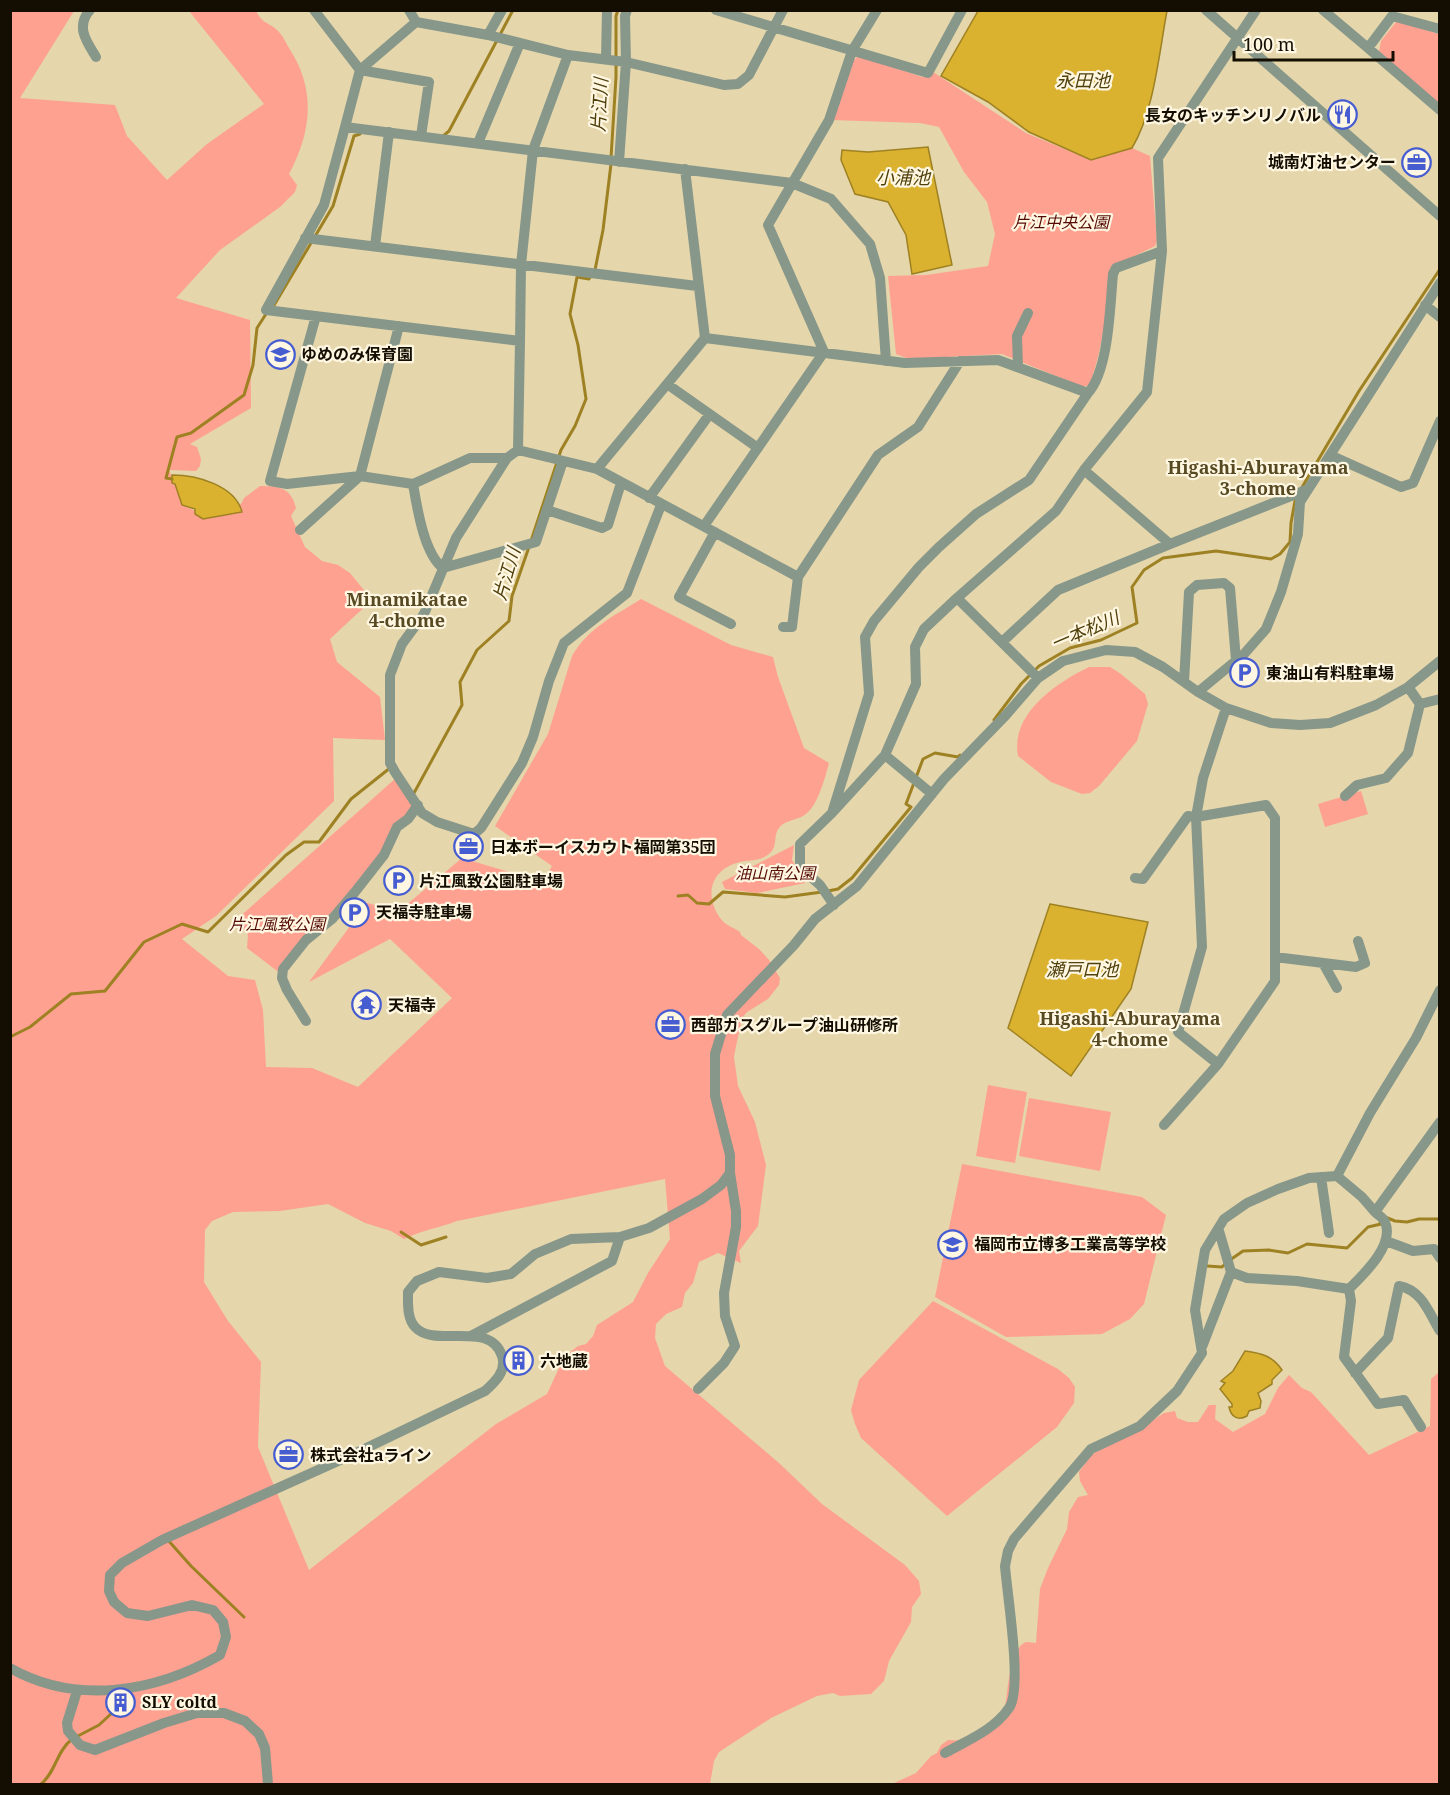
<svg xmlns="http://www.w3.org/2000/svg" width="1450" height="1795" viewBox="0 0 1450 1795" font-family="'Noto Serif','Noto Sans JP',serif">
<rect width="100%" height="100%" fill="#e5d6ab"/>
<path fill="#fea191" fill-rule="evenodd" d="M11,11h63l-54,87 95,7 12,31 40,44 40,-36 57,-40 -75,-93h67c7,14 14,11 23,21 4,4 7,11 10,16 27,41 23,83 0,126l8,11 -2,7 -15,15 -60,43 -44,48 74,22 1,88 -61,36 7,3 4,12 -1,7 -4,5 -27,-1 14,35 16,8 42,-9 3,-6 16,-12c20,0 31,2 36,22l-5,8 14,31 17,14 16,4 12,8 22,27 -42,39 7,23 43,35 5,43 -52,-2 1,63 -118,115 -34,23 46,37 27,4 8,30 3,57 46,1 46,19 94,-89 -62,-59 -81,43 58,-79 32,8 63,-53 81,24 9,-16 -57,-40 53,-92 24,-78c16,-28 42,-40 69,-57l90,46 42,12 5,20 26,71 25,15c-4,15 -12,46 -26,53 -7,4 -20,5 -24,12 -6,7 -1,18 -9,25 -10,9 -18,6 -30,9 -29,7 -37,33 -19,57 5,7 12,8 19,13l1,3 18,14 10,11 11,18 -1,7 -11,14 -21,13 -5,6 -6,28 -2,11 4,29 17,36 11,43 -8,61 -19,25 2,12 -23,-10 -19,9 -6,21 -8,10 -3,14 -16,7 -10,10 -1,14 10,28 114,97 43,41 83,61 14,16 2,13 -9,13 -1,15 -22,39 -5,20 -13,13 -31,2 -7,-3 -16,3 -46,22 -52,34 -5,9 -4,23h-699zM665,1179l5,60 -22,34 -15,29 -36,23 -4,11 -7,8 -8,2 -14,11 -17,37 -51,30 -187,146 -51,-123 3,-85 -33,-41 -24,-39 1,-52 7,-9 21,-9 47,-1 48,-7 37,19 26,8 13,8c18,-9 35,-11 53,-18z
M1397,21l42,13v70l-60,-52 2,-11z
M859,55l63,22 11,-5 93,61 65,27 41,-12 18,8 7,85 -2,5 -39,19c-9,40 -13,81 -26,120l-7,2 -81,-33 -93,5 -13,-5 -8,-78 38,-1 62,-9 7,-32 -8,-32 -23,-30 -25,-45 -19,-4 -88,-3 20,-58z
M1089,667h21l11,7 24,20 3,10 -11,37 -38,45 -9,7 -8,1 -31,-12 -33,-26c-8,-42 38,-73 71,-89z
M396,778l18,28 -60,83 -77,82 -30,-23 1,-13 -12,-15z
M1361,791l7,23 -43,13 -7,-23z
M794,845l-2,15 13,23 -48,10 -32,-4 -3,-7z
M988,1085l39,7 -12,71 -39,-7z
M1029,1098l82,14 -11,59 -81,-15z
M962,1164l180,33 24,18 -22,89 -14,15 -28,15 -96,3 -71,-40z
M933,1301l125,68 11,9 6,9 -1,16 -17,24 -110,89 -86,-78 -6,-14 -4,-14 8,-30z
M1439,1372v412h-547l24,-11 15,-17 6,-3 4,-8 7,-5 21,1 36,-33c3,-15 4,-60 21,-66 1,0 9,1 10,1l4,-54 8,-21 19,-39 2,-17 9,-15 10,-2 -8,-14 -1,-9 12,-17 25,-14 11,-4 37,-24 11,-2 2,7 11,4h10l11,-17h7l-1,14 18,13 32,-18 13,-26 11,-13 13,13 9,4 58,63 61,-29 1,-47z"/>
<path fill="#dab230" stroke="#9e8122" stroke-width="1.5" d="M978,11h189c-8,42 -13,101 -35,137l-41,12 -62,-28 -41,-30 -47,-26z
M928,147l24,118 -40,9 -6,-39 -18,-33 -33,-8 -14,-34 1,-10 26,2z
M172,475c24,0 63,10 70,37l-39,7 -8,-5v-5l-13,-4 -7,-21 -3,-1z
M1050,904l98,18 -17,67 -60,87 -63,-48z
M1245,1351c16,2 28,5 37,19l-10,10v4l-14,9 3,8 -1,7 -11,3 -2,5c-9,5 -16,1 -18,-9h3v-3l-12,-15 5,-6 -4,-2 12,-10z"/>
<g fill="none" stroke-linecap="round" stroke-linejoin="round">
<path stroke="#9e8122" stroke-width="3" d="M442,137l7,-6 64,-121
M611,158l5,-81v-61l2,-6
M595,270l8,-40 8,-66
M273,307l60,-101 21,-70 6,-2
M172,479l-6,-1 11,-41 14,-4 53,-38 9,-30 4,-37 9,-14
M1301,489l58,-98 81,-122
M531,541l30,-91 14,-24 11,-27 -8,-54 -8,-31 7,-37 12,2 2,-3
M994,720l27,-36 18,-18 31,-18 31,-8 36,-17 -5,-36 12,-17 19,-12 53,-7 55,8 9,-5 10,-12 1,-19 4,-22
M413,792l1,1 48,-88 -2,-23 17,-32 32,-29 3,-25 17,-49
M828,891l10,-2 14,-11 59,-71 -5,-3 17,-45 12,-6 23,4 2,-2
M678,896l10,-1 9,8 12,1 14,-12 62,5 37,-5
M10,1037l20,-10 41,-33 34,-3 39,-49 38,-18 26,8 78,-77 18,-13h15l32,-43 39,-31
M1385,1217l10,4 12,1 12,-3h21
M401,1232l20,13 25,-8
M1230,1260l13,-9 26,-1 19,3 19,-9 40,4 21,-21 13,-3 -1,-2
M1207,1266l15,1 3,-3
M167,1539l24,27 53,51
M76,1737l23,-12 14,-13
M41,1784c15,-12 15,-32 30,-44"/>
<path stroke="#87978a" stroke-width="10" d="M90,10c-15,17 -3,32 6,47
M314,10l46,60 69,12 -8,54
M409,10l7,12 72,13 80,20 58,7 98,23 14,-1 11,-9 34,-65
M716,10l212,63 34,-63
M1206,10l234,206
M1323,10l45,38 24,-32 48,13
M416,22l-56,48 -15,57 447,56 39,16 39,45 10,34 6,83
M488,35l14,-25
M1368,48l72,62
M606,59l1,-49
M345,127l-21,78 -58,105 254,31 1,-76 12,-115 35,-95
M478,143l42,-100
M619,162l7,-100 -1,-46 2,-6
M305,238l392,48
M375,246l14,-114
M1425,305l15,12
M316,316l-46,165 17,3 73,-8 53,8c4,23 11,70 30,84l93,-26 27,-81
M705,338l200,25 93,-3 90,33 -59,87 -53,34 -37,33 -20,20 -45,54 -9,16 4,57 -37,119
M520,341l-2,109 -11,8 -51,80 -32,76 -22,30 -12,31v88l5,9 27,41 15,9 37,12 7,-6 41,-65 11,-26 16,-56 15,-38 63,-50 34,-88
M1018,367l-1,-31 11,-23
M667,384l91,64
M1088,393c21,-23 22,-88 25,-119l3,-6 46,-17
M518,450l79,19 201,108 -6,50h-9
M1330,455l71,32 12,-4 27,-62
M597,469l108,-131 -20,-169
M1084,470l86,74 136,-54
M413,484l57,-26h37
M649,498l60,-83
M547,510l55,18 6,-3 13,-42
M704,526l120,-174 -56,-127 61,-105 23,-69 25,-41
M300,530l60,-54 39,-150
M715,532l-36,65 52,27
M798,577l80,-122 40,-28 42,-66
M1002,642l56,-52 112,-46
M1038,678l-81,-80 99,-87 28,-41 63,-78 15,-141 -4,-93 98,-148
M1184,682l5,-90 8,-7 27,-2 6,5 6,72
M1198,692l46,-38 22,-25 15,-37 17,-58 2,-32 140,-219
M1420,704l20,-5
M885,755l47,39
M1345,796l12,-11 29,-7 22,-25 12,-49 -12,-17
M1135,878l8,1 45,-63 8,1 70,-12 9,13v163l-57,83 -54,61
M834,905l-14,-20 -20,-18v-23l32,-31 53,-58 31,-71 -1,-37 9,-18 33,-31
M1275,957l81,10 9,-4 -7,-22
M1323,963l14,25
M306,1021l-19,-31 -5,-12 1,-9 23,-29 27,-22 22,-26 29,-37 13,-28 11,-8 10,-14
M1218,1064l-40,-32 24,-85 -6,-130 7,-39 23,-70
M1337,1176l33,-63 46,-75 24,-48
M1321,1177l8,56
M1219,1231l12,41 16,6 50,3 52,8c15,-15 46,-44 36,-67 -1,-4 -7,-7 -10,-10
M1386,1241l27,10 21,-2 6,9
M1349,1289l2,12 -7,56 34,47 26,-4 17,27
M471,1336l141,-75 8,-24
M1202,1347l29,-75
M1355,1373l33,-35 11,-52c23,4 30,27 41,45
M698,1389l26,-26 11,-17 -10,-30 -1,-23 12,-66v-16l-6,-38
M10,1668c67,38 146,24 210,-13l6,-18 -3,-15 -10,-12 -21,-5 -44,11 -21,-3 -13,-11 -5,-11 1,-16 12,-12 40,-23 194,-87 129,-62c10,-9 22,-20 17,-35 -12,-37 -67,-7 -87,-29 -8,-9 -7,-23 -7,-35l9,-11 22,-9 48,6 24,-4 24,-20 36,-15 49,-2 29,-9 53,-29 19,-14 9,-12v-18l-15,-59v-42l12,-39 67,-70 21,-26 42,-33 87,-107 62,-64 32,-37 25,-17 43,-11 29,2 28,15 35,25 28,16 45,15 29,2 30,-2 46,-18 32,-18 32,-26
M77,1691l-10,32 1,8 12,14 15,5 69,-27 33,-10h27l21,8 14,13 6,14 3,36
M945,1753c23,-13 49,-23 64,-45 14,-19 -2,-114 -4,-142l3,-15 6,-12 77,-90 49,-23 37,-35 25,-38 -7,-43 10,-60 19,-31 23,-16 31,-14 31,-11 28,-2 25,21 13,15 65,-90"/>
</g>
<defs>
<symbol id="restaurant-ring" viewBox="-11 -11 22 22"><circle r="9.5" fill="#fff7e2" stroke="#465dd1" stroke-width="1.5"/><path d="M-5-6h1v4h1v-4h1v4h1v-4h1v5L-1.5 .5V6h-2V.5L-5-1ZM5-6V6H3V1.5H1.5Q1.5-4 5-6Z" fill="#465dd1"/></symbol>
<symbol id="office-ring" viewBox="-11 -11 22 22"><circle r="9.5" fill="#fff7e2" stroke="#465dd1" stroke-width="1.5"/><path d="M-6-3h4V-5.5h4V-3h4V5H-6ZM-1-4.5V-3h2v-1.5ZM-6 0V1H6V0Z" fill="#465dd1"/></symbol>
<symbol id="school-ring" viewBox="-11 -11 22 22"><circle r="9.5" fill="#fff7e2" stroke="#465dd1" stroke-width="1.5"/><path d="M0-5L7-2L0 1L-7-2ZM-4 1L0 2.5L4 1V4Q0 6-4 4Z" fill="#465dd1"/></symbol>
<symbol id="parking-ring" viewBox="-11 -11 22 22"><circle r="9.5" fill="#fff7e2" stroke="#465dd1" stroke-width="1.5"/><path d="M-3.5-5.5H1a3.5 3.5 0 0 1 0 7H-1V5.5H-3.5ZM-1-3.4V-.6H.8a1.4 1.4 0 0 0 0-2.8Z" fill="#465dd1"/></symbol>
<symbol id="temple-ring" viewBox="-11 -11 22 22"><circle r="9.5" fill="#fff7e2" stroke="#465dd1" stroke-width="1.5"/><path d="M0-6L5-2H3V0L6.5 2.5H4V6H1.5V3h-3V6H-4V2.5H-6.5L-3 0V-2H-5Z" fill="#465dd1"/></symbol>
<symbol id="building-ring" viewBox="-11 -11 22 22"><circle r="9.5" fill="#fff7e2" stroke="#465dd1" stroke-width="1.5"/><path d="M-4-6H4V6H1V3H-1V6H-4ZM-2.5-4.3h1.7v1.8h-1.7ZM.8-4.3h1.7v1.8H.8ZM-2.5-1h1.7V.8h-1.7ZM.8-1h1.7V.8H.8Z" fill="#465dd1"/></symbol>
</defs>
<g fill-rule="evenodd">
<use href="#restaurant-ring" x="1326" y="98" width="33" height="33"/>
<use href="#office-ring" x="1400" y="146" width="33" height="33"/>
<use href="#school-ring" x="264" y="338" width="33" height="33"/>
<use href="#parking-ring" x="1228" y="656" width="33" height="33"/>
<use href="#office-ring" x="452" y="830" width="33" height="33"/>
<use href="#parking-ring" x="382" y="864" width="33" height="33"/>
<use href="#parking-ring" x="338" y="896" width="33" height="33"/>
<use href="#temple-ring" x="350" y="988" width="33" height="33"/>
<use href="#office-ring" x="654" y="1008" width="33" height="33"/>
<use href="#school-ring" x="936" y="1228" width="33" height="33"/>
<use href="#building-ring" x="502" y="1344" width="33" height="33"/>
<use href="#office-ring" x="272" y="1438" width="33" height="33"/>
<use href="#building-ring" x="104" y="1686" width="33" height="33"/>
</g>
<g text-anchor="middle" stroke-width="4.5" stroke-linejoin="round" paint-order="stroke">
<g font-size="16" font-weight="bold" fill="#130e01" stroke="#fff7e2" text-anchor="start">
<text x="1321" y="121" text-anchor="end">長女のキッチンリノバル</text>
<text x="1396" y="168" text-anchor="end">城南灯油センター</text>
<text x="301" y="360">ゆめのみ保育園</text>
<text x="1266" y="679">東油山有料駐車場</text>
<text x="490" y="853">日本ボーイスカウト福岡第35団</text>
<text x="419" y="887">片江風致公園駐車場</text>
<text x="376" y="918">天福寺駐車場</text>
<text x="388" y="1011">天福寺</text>
<text x="691" y="1031">西部ガスグループ油山研修所</text>
<text x="974" y="1250">福岡市立博多工業高等学校</text>
<text x="540" y="1367">六地蔵</text>
<text x="310" y="1461">株式会社aライン</text>
<text x="142" y="1708">SLY coltd</text>
</g>
<g font-size="16" font-style="italic" fill="#550c05" stroke="#fff7e2">
<text x="1061" y="228">片江中央公園</text>
<text x="775" y="879">油山南公園</text>
<text x="277" y="930">片江風致公園</text>
</g>
<g font-size="18" font-style="italic" fill="#50400c" stroke="#fff7e2">
<text x="1083" y="87">永田池</text>
<text transform="translate(600 105) rotate(-87)" y="6">片江川</text>
<text x="903" y="184">小浦池</text>
<text transform="translate(507 574) rotate(-74)" y="6">片江川</text>
<text transform="translate(1085 631) rotate(-23)" y="6">一本松川</text>
<text x="1082" y="976">瀬戸口池</text>
</g>
<g font-size="18" font-weight="bold" fill="#574a23" stroke="#fff7e2">
<text x="1258" y="474">Higashi-Aburayama<tspan x="1258" dy="21">3-chome</tspan></text>
<text x="407" y="606">Minamikatae<tspan x="407" dy="21">4-chome</tspan></text>
<text x="1130" y="1025">Higashi-Aburayama<tspan x="1130" dy="21">4-chome</tspan></text>
</g>
</g>
<rect width="1450" height="1795" fill="none" stroke="#130e01" stroke-width="24"/>
<path d="M1234 51v9h159v-9" fill="none" stroke="#130e01" stroke-width="3"/>
<text x="1243" y="51" font-size="18" fill="#130e01" stroke="#fff7e2" stroke-width="4.5" paint-order="stroke">100 m</text>
</svg>
